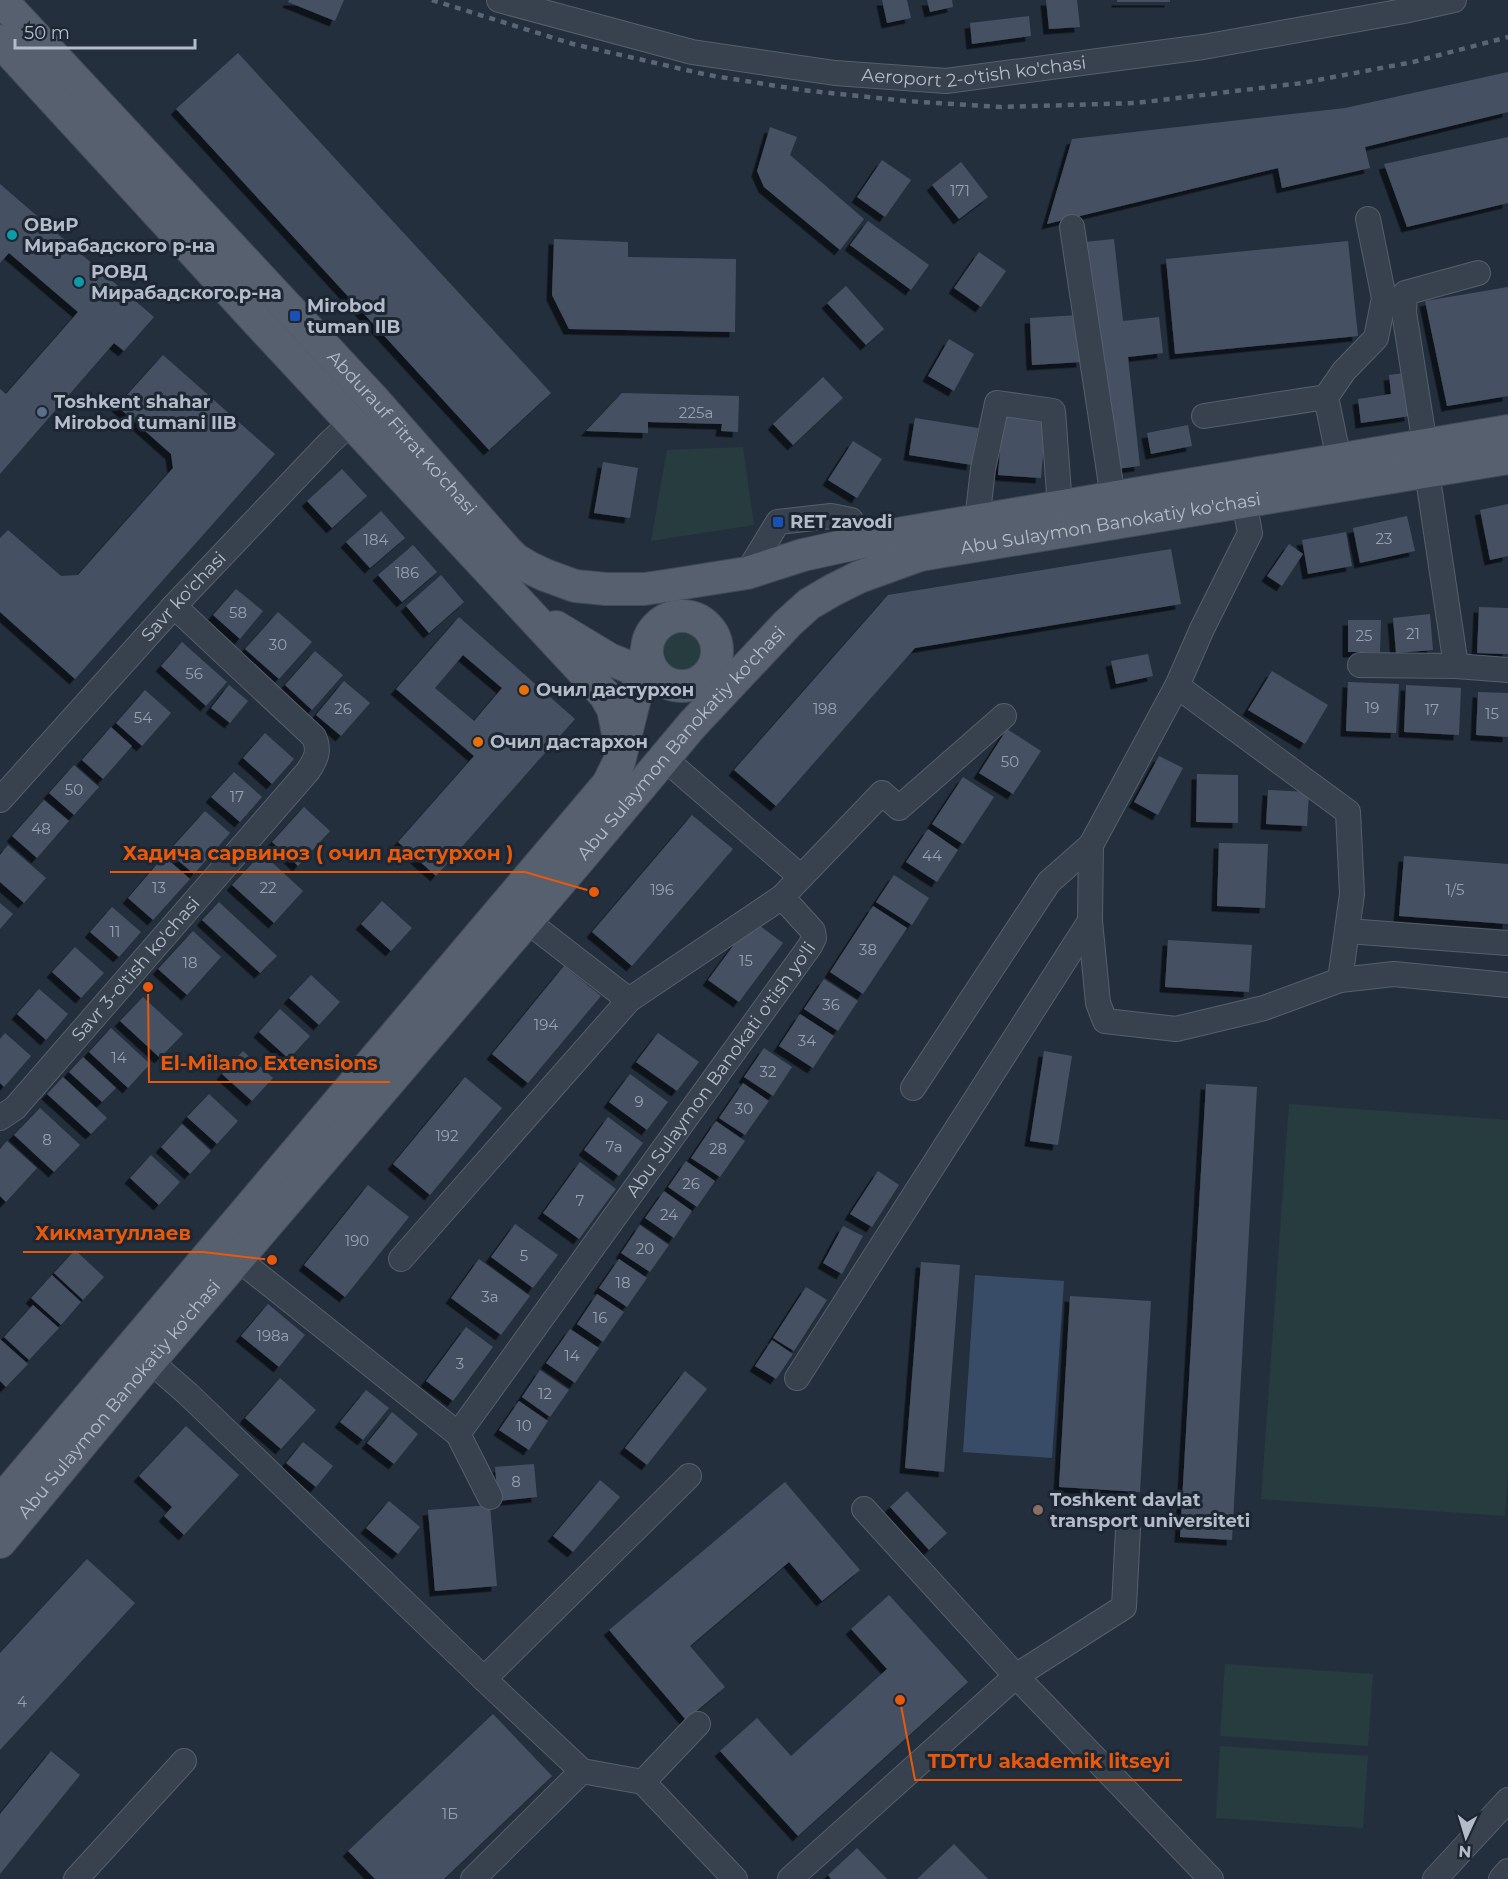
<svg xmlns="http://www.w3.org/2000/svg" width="1508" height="1879" viewBox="0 0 1508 1879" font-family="Montserrat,sans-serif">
<defs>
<filter id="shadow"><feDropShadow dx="-5.5" dy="5.5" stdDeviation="0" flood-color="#0009"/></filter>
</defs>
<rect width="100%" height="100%" fill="#242f3e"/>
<path fill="#263c3f" d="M743,447l11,78 -103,16 16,-91z
M664 650a20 20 0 1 1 40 0a20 20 0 1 1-40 0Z
M1289,1104l219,16v354l-3,42 -244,-17z
M1225,1664l148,10 -5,72 -148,-10z
M1220,1746l148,10 -5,72 -147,-10z"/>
<path fill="#394c67" d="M975,1275l89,6 -12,177 -89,-6z"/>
<path fill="#455162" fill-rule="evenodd" filter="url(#shadow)" d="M289,0h55l-9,21 -47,-19z
M882,0h25l4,18 -24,5z
M927,0h25l1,7 -23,5z
M1046,0h31l3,27 -31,2z
M1117,0h53v2h-53z
M1029,16l2,20 -59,8 -2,-21z
M238,53l313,340 -62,57 -313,-341z
M1508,72v40l-143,35 5,21 -88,20 -4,-20 -231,56 25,-85 273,-31z
M770,127l27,10 -7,18 74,64 -24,31 -76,-63 -7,-16z
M1508,137v66l-101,24 -23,-63z
M882,160l29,20 -26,37 -28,-20z
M961,162l27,35 -29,22 -27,-34z
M0,184l154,133 -30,34 -10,-8 -114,131v-85l6,5 72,-82 -69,-59 -9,10z
M868,221l61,44 -18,25 -61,-45z
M554,239l74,3v15l108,2 -1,73 -166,-3 -17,-34z
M1114,239l9,82 36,-4 4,36 -35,4 12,109 -31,4 -25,-228z
M1348,241l10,95 -183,18 -9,-95z
M979,252l27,19 -25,36 -27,-19z
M846,286l38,43 -18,16 -39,-42z
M1508,287v109l-61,10 -22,-105z
M1079,315l3,47 -50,3 -2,-47z
M949,339l25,15 -20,37 -26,-15z
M163,355l112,99 -200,225 -75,-67v-74l8,-8 53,46 17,-1 95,-107 -2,-14 -54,-48z
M1404,373l6,43 -49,7 -3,-24 33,-5 -2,-19z
M823,377l20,21 -50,47 -20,-21z
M622,393l117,3 -1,36 -17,-1 1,-7 -74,-2v11l-62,-2z
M1003,415l43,4 -5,59 -43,-3z
M915,418l63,10 -6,37 -63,-10z
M1188,425l4,21 -41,8 -4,-21z
M853,441l29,18 -25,39 -29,-18z
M603,462l35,6 -8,50 -36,-5z
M342,469l25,27 -35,32 -25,-27z
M1508,504v52l-18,4 -10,-50z
M381,511l24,27 -35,30 -24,-26z
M1407,516l8,35 -55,12 -7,-35z
M1346,532l6,34 -44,8 -6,-34z
M1289,544l14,10 -21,32 -15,-10z
M413,545l24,27 -35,30 -24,-27z
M1171,549l10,55 -266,44 -139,158 -42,-36 154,-175z
M441,575l23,27 -35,31 -23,-27z
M236,589l27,22 -23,28 -27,-24z
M1479,607l29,1v46l-31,-1z
M278,612l34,30 -33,37 -34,-30z
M1430,614l3,36 -37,3 -3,-35z
M459,617l116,102 -139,157 -38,-34 76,-86 -78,-67zM463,655l39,33 -28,33 -39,-33z
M1348,620h33l-1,32h-32z
M182,642l45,40 -21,24 -45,-40z
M315,651l28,24 -31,35 -27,-25z
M1148,654l5,22 -37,8 -5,-23z
M1272,671l56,34 -23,39 -57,-34z
M344,681l26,22 -29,33 -25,-21z
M1348,682l51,2 -3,49 -50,-2z
M229,685l19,16 -18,22 -19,-15z
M1406,685l55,3 -2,47 -55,-3z
M145,690l26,23 -29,33 -26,-23z
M1478,692l30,1v44l-32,-2z
M111,727l21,19 -29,33 -21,-19z
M1007,729l34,22 -28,43 -34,-21z
M265,733l29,26 -22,25 -29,-26z
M1159,756l24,12 -25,47 -24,-13z
M74,765l25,22 -25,28 -25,-22z
M234,772l28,25 -22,25 -29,-25z
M1197,774l41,1v48l-42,-1z
M963,777l31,20 -31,47 -31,-20z
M1268,790l41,2 -2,34 -41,-2z
M44,800l25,21 -32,37 -25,-22z
M304,807l26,24 -32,35 -26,-24z
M205,811l25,22 -36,41 -26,-22z
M692,815l41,34 -101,117 -40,-34z
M928,829l30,21 -21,32 -31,-20z
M1219,843l49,1 -3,64 -48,-2z
M8,845l38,33 -22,25 -24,-21v-27z
M262,853l41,38 -29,32 -42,-38z
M164,856l26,23 -37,41 -25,-22z
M1404,856l104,8v60l-109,-8z
M894,875l35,23 -17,27 -36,-23z
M382,901l30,27 -21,23 -30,-27z
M219,902l58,54 -17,17 -58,-53z
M0,903l13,11 -13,15z
M873,906l34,22 -44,66 -33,-22z
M112,907l29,25 -22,25 -29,-25z
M752,920l31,23 -44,59 -31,-22z
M193,931l28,26 -34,38 -29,-26z
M1168,940l84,5 -3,47 -84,-5z
M75,947l29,26 -23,25 -29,-26z
M564,966l37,30 -73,87 -36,-29z
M311,975l29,27 -21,23 -30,-27z
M824,979l34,22 -20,30 -34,-22z
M39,989l29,25 -22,26 -29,-26z
M143,997l40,37 -23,24 -40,-37z
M280,1009l30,27 -21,23 -30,-27z
M800,1014l34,22 -21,32 -34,-22z
M111,1028l39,36 -22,24 -39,-36z
M5,1033l26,23 -27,31 -4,-4v-44z
M658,1033l41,29 -22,29 -41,-29z
M764,1048l28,19 -19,29 -29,-19z
M243,1051l30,27 -21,23 -30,-27z
M1044,1051l28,5 -14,89 -28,-4z
M83,1057l33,31 -14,14 -33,-30z
M630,1074l38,28 -21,28 -38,-28z
M63,1077l44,41 -16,16 -44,-40z
M465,1077l37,31 -72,87 -37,-31z
M743,1083l26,18 -24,34 -26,-17z
M1206,1084l51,3 -25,453 -52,-3z
M209,1094l29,27 -21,23 -30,-27z
M40,1108l40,37 -26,27 -40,-37z
M608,1117l35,26 -24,33 -35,-26z
M716,1121l29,20 -25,36 -29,-19z
M182,1124l29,27 -21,23 -29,-27z
M7,1141l30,27 -31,34 -6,-6v-47z
M151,1155l29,27 -21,23 -29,-27z
M686,1161l29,20 -18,26 -29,-20z
M580,1162l36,27 -37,50 -36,-26z
M878,1171l21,14 -27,42 -22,-13z
M368,1185l41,32 -64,80 -41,-32z
M664,1191l28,20 -18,27 -29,-20z
M515,1224l43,31 -25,33 -42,-31z
M640,1225l29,20 -19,27 -29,-19z
M843,1226l20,10 -21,38 -19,-11z
M75,1250l29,27 -21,23 -29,-27z
M479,1259l51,37 -29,39 -50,-37z
M619,1259l28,19 -20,29 -28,-19z
M921,1262l39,3 -16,207 -39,-4z
M52,1275l29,27 -20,23 -30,-27z
M806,1287l21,13 -33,51 -21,-13z
M597,1294l27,18 -21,30 -26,-18z
M1070,1296l81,5 -11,191 -81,-5z
M268,1304l37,31 -26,32 -38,-31z
M33,1305l26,23 -30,32 -25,-23z
M466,1327l27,20 -40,54 -27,-20z
M570,1329l29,19 -24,35 -29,-20z
M0,1339l28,25 -22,23 -6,-6z
M772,1340l21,14 -17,25 -21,-13z
M540,1370l29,20 -19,27 -28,-20z
M685,1371l22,18 -60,76 -22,-17z
M280,1378l36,32 -35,39 -36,-31z
M366,1390l23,18 -26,32 -23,-18z
M519,1401l29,20 -19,29 -30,-20z
M392,1412l26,22 -24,30 -27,-21z
M186,1426l53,49 -55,60 -20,-19 8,-9 -33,-31z
M303,1442l30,24 -17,21 -30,-24z
M534,1464l3,33 -39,4 -3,-34z
M600,1480l20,17 -47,55 -20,-16z
M785,1482l75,88 -38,31 -33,-39 -99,84 35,41 -39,33 -77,-90z
M907,1491l40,42 -18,17 -39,-43z
M389,1501l31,26 -22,27 -32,-26z
M490,1505l7,81 -62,5 -7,-81z
M87,1559l48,44 -135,147v-97z
M889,1595l79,87 -170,154 -78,-85 37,-33 34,38 96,-87 -36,-40z
M493,1714l59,62 -108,103h-69l-27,-28z
M51,1751l29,24 -80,99v-60z
M954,1844l34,35h-71z
M857,1848l30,31h-56l-3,-4z"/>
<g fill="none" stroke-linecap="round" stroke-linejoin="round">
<defs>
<g id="minor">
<path id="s1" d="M499,0l193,52 143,21 111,8 257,-34 201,-36 50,-11"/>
<path d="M1072,227l41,271"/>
<path d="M1204,416l122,-19"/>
<path d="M1425,445l-21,-133 1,-19 73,-20"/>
<path d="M1339,460l-13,-63 18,-26 32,-33 8,-40 -16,-79"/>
<path d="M1427,472l29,194"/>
<path d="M977,521l6,-52 14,-66 56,8 7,96"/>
<path d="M747,573l31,-51 53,-6 20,4"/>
<path d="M1360,665l96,1 52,4"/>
<path d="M1177,686l171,126 4,82 -12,86"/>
<path d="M665,759l136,118"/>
<path id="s2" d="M0,800l174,-194 156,-164 33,-30"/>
<path d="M527,921l102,79 153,-103"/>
<path d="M1090,921l8,82 7,18 71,8 88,-21 76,-28 54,-6 114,11"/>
<path d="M1347,931l161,12"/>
<path d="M913,1088l136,-206 42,-37"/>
<path id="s3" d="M0,1118l15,-10 293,-337c8,-12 12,-20 6,-34l-140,-131"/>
<path d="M238,1259l220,175"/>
<path d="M401,1259l228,-259"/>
<path d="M150,1361l38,33 296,285 98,92 61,11 92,97"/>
<path d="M797,1378l293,-457 1,-76 86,-159 25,-57 48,-96 -9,-48"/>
<path id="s4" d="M490,1497l-32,-63 352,-488 4,-8 -1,-7 -31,-34 100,-104 17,15 105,-92"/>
<path d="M864,1509l152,167 195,203"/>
<path d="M484,1679l205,-203"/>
<path d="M643,1782l55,-58"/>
<path d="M76,1879l108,-118"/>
<path d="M473,1879l109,-108"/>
<path d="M790,1879l226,-203 108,-69 4,-78"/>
<path d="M1435,1879l73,-79"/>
<path d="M1501,1879l7,-8"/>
</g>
<g id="major">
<path id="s5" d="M1,0l373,400 132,150 9,9 15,9 15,7 30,11 31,3h38l21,-3 82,-13 56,-18 100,-22 605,-102"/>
<path d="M0,41l257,280 348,374 8,14 7,34"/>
<circle cx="682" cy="651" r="35"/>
<path d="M556,627l53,32 52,21"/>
<path d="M0,1502l608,-718 11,-22 28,-113"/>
<path id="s6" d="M0,1542l150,-181 427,-499 115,-137 96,-102 21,-19 24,-14 26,-13 61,-22 588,-97"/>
</g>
</defs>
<use href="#minor" stroke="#565f6c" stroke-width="26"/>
<use href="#major" stroke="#414a57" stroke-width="34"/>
<use href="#minor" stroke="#38414e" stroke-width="24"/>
<use href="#major" stroke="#56606e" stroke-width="32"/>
<path stroke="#5a6575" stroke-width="4.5" stroke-dasharray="6 6" stroke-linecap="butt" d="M432,0l141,44 135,31 94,15 104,11 95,6 135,-4 166,-20 111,-21 95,-25"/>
</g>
<g fill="#0f9aa8" stroke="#1d2633" stroke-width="2">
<circle cx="12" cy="235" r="6"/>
<circle cx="79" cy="282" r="6"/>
</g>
<g fill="#1a4fb4" stroke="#1d2633" stroke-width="2">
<rect x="289" y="310" width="12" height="12" rx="3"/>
<rect x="772" y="516" width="12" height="12" rx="3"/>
</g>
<circle fill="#5c6f8a" stroke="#1d2633" stroke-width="2" cx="42" cy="412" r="6"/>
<g fill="#e8710a" stroke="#1d2633" stroke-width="2">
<circle cx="524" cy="690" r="6"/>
<circle cx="478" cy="742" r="6"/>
</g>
<circle fill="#8d6e63" stroke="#1d2633" stroke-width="2" cx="1038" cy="1510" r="6"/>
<g text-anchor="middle" stroke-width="6" stroke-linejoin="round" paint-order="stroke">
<g font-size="15" fill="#98a1af">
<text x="960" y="196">171</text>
<text x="696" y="418">225а</text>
<text x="1384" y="544">23</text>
<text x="376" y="545">184</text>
<text x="407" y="578">186</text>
<text x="238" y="618">58</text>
<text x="1413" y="639">21</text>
<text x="1364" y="641">25</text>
<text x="278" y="650">30</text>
<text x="194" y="679">56</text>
<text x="1372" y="713">19</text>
<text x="343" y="714">26</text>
<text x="825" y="714">198</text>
<text x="1432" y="715">17</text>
<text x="1492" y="719">15</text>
<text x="143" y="723">54</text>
<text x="1010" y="767">50</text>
<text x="74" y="795">50</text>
<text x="237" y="802">17</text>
<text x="41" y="834">48</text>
<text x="932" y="861">44</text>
<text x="159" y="893">13</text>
<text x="268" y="893">22</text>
<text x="662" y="895">196</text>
<text x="1455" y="895">1/5</text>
<text x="115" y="937">11</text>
<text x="868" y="955">38</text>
<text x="746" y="966">15</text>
<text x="190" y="968">18</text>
<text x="831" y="1010">36</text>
<text x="546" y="1030">194</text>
<text x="807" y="1046">34</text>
<text x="119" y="1063">14</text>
<text x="768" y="1077">32</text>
<text x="639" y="1107">9</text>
<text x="744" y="1114">30</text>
<text x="447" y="1141">192</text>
<text x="47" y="1145">8</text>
<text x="614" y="1152">7a</text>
<text x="718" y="1154">28</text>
<text x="691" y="1189">26</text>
<text x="580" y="1206">7</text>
<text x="669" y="1220">24</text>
<text x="357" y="1246">190</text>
<text x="645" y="1254">20</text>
<text x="524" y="1261">5</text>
<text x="623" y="1288">18</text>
<text x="490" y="1302">3a</text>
<text x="600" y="1323">16</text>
<text x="273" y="1341">198a</text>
<text x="572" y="1361">14</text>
<text x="460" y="1369">3</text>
<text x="545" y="1399">12</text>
<text x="524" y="1431">10</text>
<text x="516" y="1487">8</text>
<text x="22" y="1707">4</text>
<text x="450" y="1819">1Б</text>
</g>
<g font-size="18" fill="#b4bcc9" stroke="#1d2633">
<text dy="6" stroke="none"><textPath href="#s1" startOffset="484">Aeroport 2-o'tish ko'chasi</textPath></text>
<text dy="6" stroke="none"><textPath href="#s5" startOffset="590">Abdurauf Fitrat ko'chasi</textPath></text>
<text dy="6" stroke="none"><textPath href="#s6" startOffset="1554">Abu Sulaymon Banokatiy ko'chasi</textPath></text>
<text dy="6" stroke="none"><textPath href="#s2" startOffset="274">Savr ko'chasi</textPath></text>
<text dy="6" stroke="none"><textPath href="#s6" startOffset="1050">Abu Sulaymon Banokatiy ko'chasi</textPath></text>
<text dy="6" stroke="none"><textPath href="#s3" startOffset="202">Savr 3-o'tish ko'chasi</textPath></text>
<text dy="6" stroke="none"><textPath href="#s4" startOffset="520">Abu Sulaymon Banokati o'tish yo'li</textPath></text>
<text dy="6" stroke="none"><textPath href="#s6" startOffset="186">Abu Sulaymon Banokatiy ko'chasi</textPath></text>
</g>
<g font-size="18" font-weight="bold" fill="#b4bcc9" stroke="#1d2633" text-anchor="start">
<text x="24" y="231">ОВиР<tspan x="24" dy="21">Мирабадского р-на</tspan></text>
<text x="91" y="278">РОВД<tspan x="91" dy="21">Мирабадского.р-на</tspan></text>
<text x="307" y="312">Mirobod<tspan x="307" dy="21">tuman IIB</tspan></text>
<text x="54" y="408">Toshkent shahar<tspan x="54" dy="21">Mirobod tumani IIB</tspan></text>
<text x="790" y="528">RET zavodi</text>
<text x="536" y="696">Очил дастурхон</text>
<text x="490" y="748">Очил дастархон</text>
<text x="1050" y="1506">Toshkent davlat<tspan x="1050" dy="21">transport universiteti</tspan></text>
</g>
</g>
<path fill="none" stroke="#e8590c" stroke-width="2" d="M594 892L525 872H110M148 987L149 1082H390M272 1260L203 1252H23M900 1700L915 1780H1182"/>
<g fill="#e8590c" stroke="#1d2633" stroke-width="2">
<circle cx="594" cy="892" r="6"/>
<circle cx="148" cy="987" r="6"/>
<circle cx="272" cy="1260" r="6"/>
<circle cx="900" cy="1700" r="6"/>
</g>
<g font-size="20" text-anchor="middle" font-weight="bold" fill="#e8590c" stroke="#1d2633" stroke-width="6" stroke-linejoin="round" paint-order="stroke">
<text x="318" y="860">Хадича сарвиноз ( очил дастурхон )</text>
<text x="269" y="1070">El-Milano Extensions</text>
<text x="113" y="1240">Хикматуллаев</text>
<text x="1049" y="1768">TDTrU akademik litseyi</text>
</g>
<g transform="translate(1466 1837) rotate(184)" stroke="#1d2633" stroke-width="4.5" paint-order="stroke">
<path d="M0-4.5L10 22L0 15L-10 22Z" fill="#b4bcc9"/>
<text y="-9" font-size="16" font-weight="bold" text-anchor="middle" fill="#b4bcc9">N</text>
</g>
<path d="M15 39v9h180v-9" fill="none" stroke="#b4bcc9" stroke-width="3"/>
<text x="24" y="39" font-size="18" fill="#b4bcc9" stroke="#1d2633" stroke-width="4.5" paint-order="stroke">50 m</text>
</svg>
